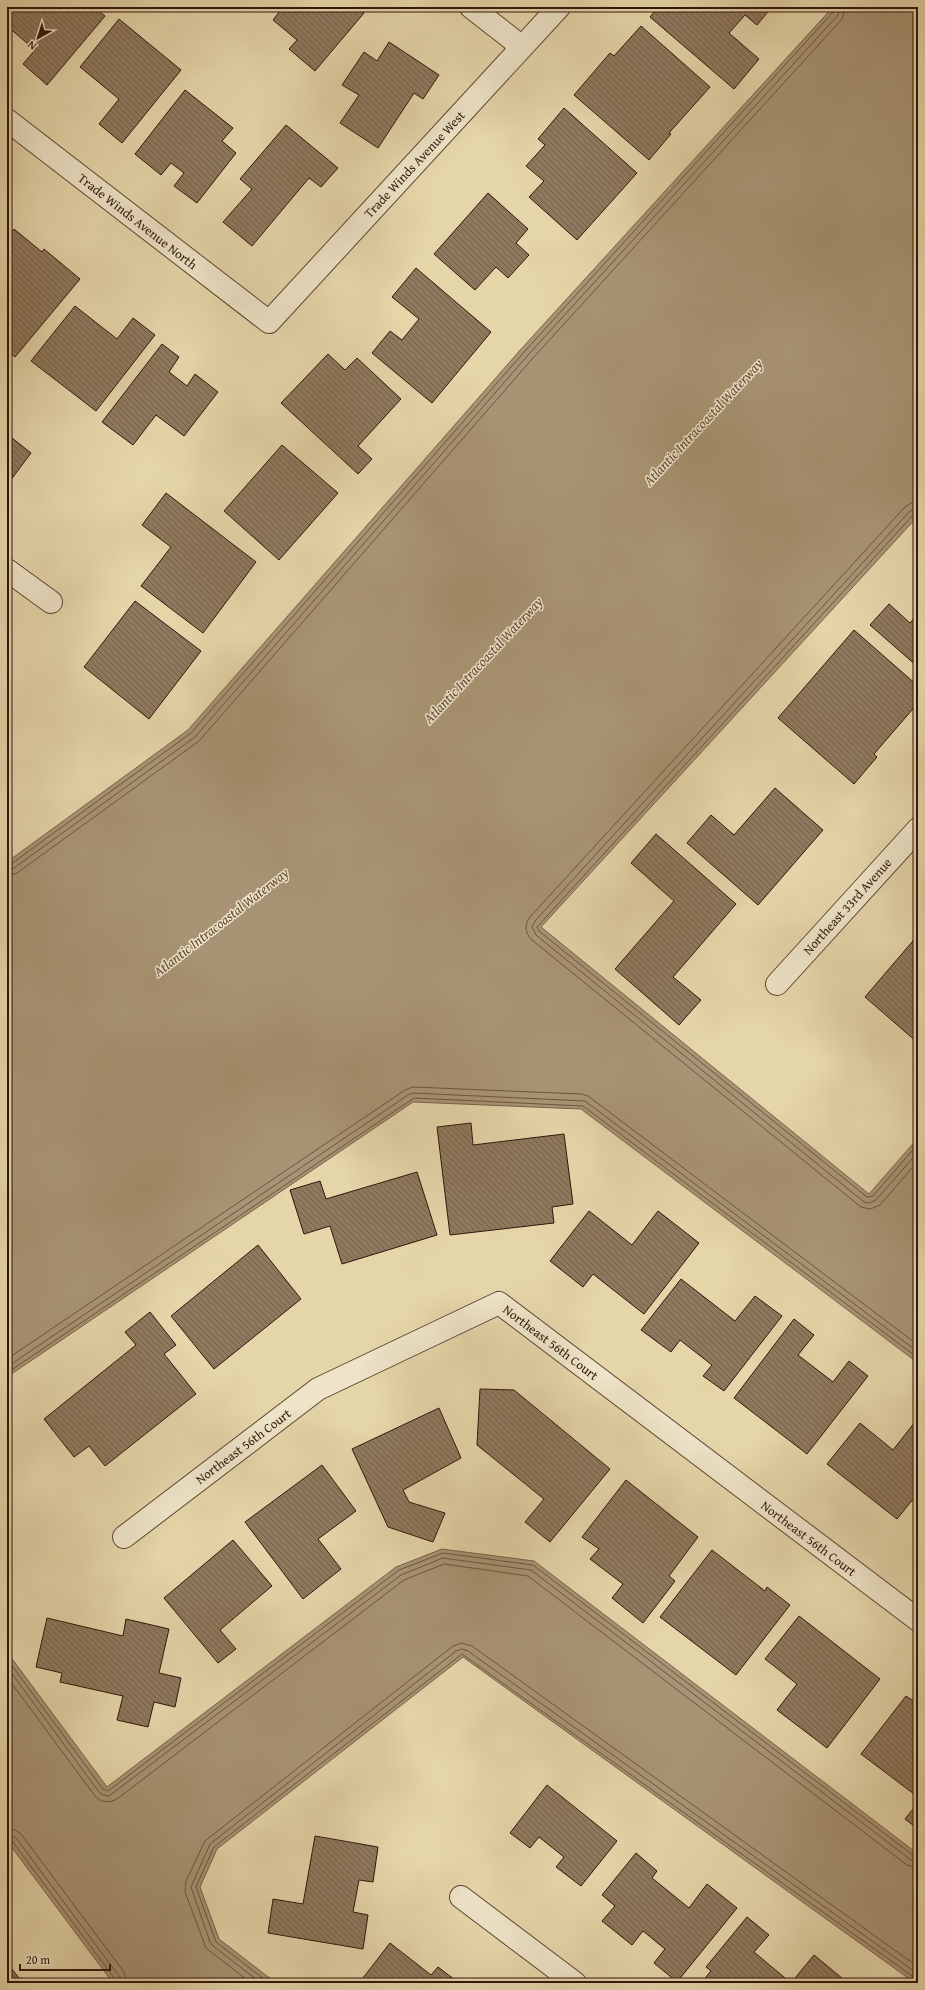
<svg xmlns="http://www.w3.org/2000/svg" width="925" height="1990" viewBox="0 0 925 1990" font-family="'Gentium Book Plus',serif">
<defs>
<pattern id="building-back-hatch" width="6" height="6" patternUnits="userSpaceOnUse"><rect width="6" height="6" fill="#8f795e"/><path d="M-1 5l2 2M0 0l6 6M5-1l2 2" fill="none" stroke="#75624c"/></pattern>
</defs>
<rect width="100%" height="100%" fill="#e5d6aa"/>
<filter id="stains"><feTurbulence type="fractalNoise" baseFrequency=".005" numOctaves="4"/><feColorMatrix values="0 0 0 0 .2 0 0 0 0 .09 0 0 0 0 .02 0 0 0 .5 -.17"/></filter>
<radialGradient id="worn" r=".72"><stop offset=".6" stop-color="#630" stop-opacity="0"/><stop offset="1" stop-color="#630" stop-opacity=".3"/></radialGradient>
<path fill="#a89474" stroke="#78614a" d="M833,7h85v509l-377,411 328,267 49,-56v225l-337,-254 -168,-7 -406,275v-515l181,-132 334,-382z
M442,1549l92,12 384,293v129h-3l-452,-326 -246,192 -17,38 19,52 57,44h-163l-106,-142v-189l100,135 289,-220z"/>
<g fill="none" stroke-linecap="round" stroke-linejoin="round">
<path stroke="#6c5440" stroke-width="1" d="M918,502l-7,1 -6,4 -375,410c-6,8 -5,16 2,23l329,267 9,2 10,-4 38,-44
M918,508l-8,3 -375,410 -3,6 4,8 328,267 5,1 7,-3 42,-48
M918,513l-5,2 -376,412 2,4 328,266 6,-1 45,-52
M7,865l4,-1 180,-131 334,-382 309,-340 1,-4
M7,870l7,-2 181,-131 334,-383 309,-339 2,-8
M7,876l10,-3 182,-132 334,-383 309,-339 4,-12
M7,1359l398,-269 8,-3 168,7 7,2 330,249
M7,1367l401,-272 5,-2 172,8 333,251
M7,1373l407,-275 169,8 335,252
M7,1659l96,130 5,2 291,-221 44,-17 90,12 381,291 4,1
M7,1667l92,125 4,3 6,1 292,-221 42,-17 88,12 380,290 7,2
M7,1677l88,119c6,7 14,7 22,3l287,-219 40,-16 84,12 379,289 11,3
M7,1828l8,2 6,4 103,138 3,11
M7,1834l9,4 103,138 2,7
M7,1839l5,2 103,138 1,4
M251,1983l-45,-35 -21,-56 1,-11 19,-40 248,-195 9,-3 10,3 446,321
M261,1983l-48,-37 -3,-4 -19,-55 19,-43 246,-193 6,-2 6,2 450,323
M269,1983l-53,-41 -20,-55 18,-40 248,-193 453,324 2,5"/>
</g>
<path fill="url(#building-back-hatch)" stroke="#31150b" d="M7,7h60l2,2 2,-2h23l11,9 -58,69 -24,-21 12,-14 -28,-24z
M283,7h74l7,6 -49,58 -26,-22 8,-9 -24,-20z
M658,7h114l-15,18 -12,-10 -16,18 30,26 -25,30 -84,-72z
M119,19l62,51 -59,73 -23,-19 20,-25 -39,-32z
M641,26l69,61 -41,46 2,1 -22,26 -75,-65 36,-42 4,3z
M389,42l50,33 -16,24 -9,-6 -36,55 -38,-25 19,-28 -17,-10 22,-33 13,9z
M185,90l48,38 -11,13 14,12 -39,50 -23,-17 10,-13 -13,-10 -10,12 -26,-21z
M564,108l73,65 -60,67 -48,-43 15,-16 -18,-15 19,-21 -7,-6z
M286,125l52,43 -17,19 -12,-9 -57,68 -29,-24 29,-33 -12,-10z
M488,193l40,36 -12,14 13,12 -21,23 -12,-11 -21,23 -41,-36z
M14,229l28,23 2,-3 36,30 -65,78 -8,-7v-112z
M416,268l75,64 -59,71 -60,-50 18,-22 12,9 17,-21 -27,-22z
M75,306l42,33 16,-21 22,17 -59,76 -65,-50z
M162,344l17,13 -10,15 18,14 8,-12 23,18 -34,44 -28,-21 -23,30 -31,-23z
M328,354l17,16 12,-12 44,41 -43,47 14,13 -14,15 -77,-71z
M7,434l24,19 -24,32z
M282,445l56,48 -59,67 -55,-49z
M166,493l90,69 -53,71 -62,-47 30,-39 -29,-22z
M135,601l66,50 -52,68 -65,-52z
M889,604l21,19 8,-9v53l-48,-42z
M854,630l64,56v17l-44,51 3,3 -23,27 -76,-66z
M775,788l48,42 -65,75 -71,-62 24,-28 23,20z
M656,834l80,70 -63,73 28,23 -22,25 -64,-56 59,-68 -43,-38z
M918,935v108l-53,-46z
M471,1123l2,22 91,-11 9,70 -21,3 2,16 -104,12 -13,-108z
M417,1172l20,63 -95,29 -12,-38 -26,8 -14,-44 30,-9 6,18z
M589,1211l43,34 26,-34 41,32 -55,71 -51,-40 -10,13 -33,-26z
M258,1245l43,54 -87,70 -43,-53z
M681,1279l54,42 20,-25 27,20 -58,75 -21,-15 9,-11 -32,-25 -9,12 -30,-22z
M150,1312l26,33 -12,9 32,40 -91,72 -16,-20 -15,11 -30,-38 92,-74 -11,-13z
M794,1319l20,16 -16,20 35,27 16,-21 19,15 -61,78 -73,-56z
M480,1389l34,1 96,79 -60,73 -25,-20 19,-23 -67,-54z
M439,1408l22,50 -58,32 6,12 36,11 -12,29 -45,-15 -36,-78z
M918,1418v75l-21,26 -70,-55 33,-41 33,27z
M322,1465l34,46 -38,28 23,30 -38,30 -58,-77z
M626,1480l72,57 -29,39 6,5 -32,42 -31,-25 11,-14 -33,-25 9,-10 -17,-12z
M233,1540l39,46 -52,44 16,19 -18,14 -54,-65z
M712,1550l53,41 2,-4 23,18 -54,70 -76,-58z
M799,1616l81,63 -53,69 -50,-38 20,-26 -32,-25z
M47,1618l76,18 3,-17 43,10 -10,44 22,5 -6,29 -21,-5 -6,25 -31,-7 6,-24 -63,-14 2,-9 -26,-6z
M906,1696l12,8v93l-57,-43z
M547,1785l70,56 -36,45 -25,-19 8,-10 -25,-20 -9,11 -20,-15z
M918,1803v26l-13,-10z
M315,1836l63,11 -5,35 -14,-2 -6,32 15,3 -5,34 -95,-16 5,-34 30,5z
M636,1853l21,18 -5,7 37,30 18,-24 30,24 -60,74 -23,-19 11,-14 -22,-18 -11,14 -30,-24 13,-15 -13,-11z
M747,1917l22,18 -15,17 37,31 23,-28 29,24 -4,4h-138l10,-12 -5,-4z
M390,1943l41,32 7,-8 21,16h-100z
M7,1963l16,20h-16z"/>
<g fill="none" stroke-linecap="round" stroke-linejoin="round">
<defs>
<path id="street" d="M471,7l51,40
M7,120l262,202 290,-315
M7,570l44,32
M777,984l141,-155
M124,1537l194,-148 181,-86 419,317
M461,1897l114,86"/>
</defs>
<use href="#street" stroke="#5e4533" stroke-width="24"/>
<use href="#street" stroke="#eee4c8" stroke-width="22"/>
</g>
<g text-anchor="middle" stroke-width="3" stroke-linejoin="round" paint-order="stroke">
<g font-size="13" fill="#31150b" stroke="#eee4c8">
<text transform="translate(414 164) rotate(-47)" y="5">Trade Winds Avenue West</text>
<text transform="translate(138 221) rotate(38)" y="5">Trade Winds Avenue North</text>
<text transform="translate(847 906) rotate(-48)" y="5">Northeast 33rd Avenue</text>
<text transform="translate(551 1342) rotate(37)" y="5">Northeast 56th Court</text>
<text transform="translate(243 1446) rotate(-37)" y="5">Northeast 56th Court</text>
<text transform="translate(809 1538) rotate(37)" y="5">Northeast 56th Court</text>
</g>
<g font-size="14" font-style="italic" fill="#614835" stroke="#eee4c8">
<text transform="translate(703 422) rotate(-47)" y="5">Atlantic Intracoastal Waterway</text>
<text transform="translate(483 660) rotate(-47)" y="5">Atlantic Intracoastal Waterway</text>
<text transform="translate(221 922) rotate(-38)" y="5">Atlantic Intracoastal Waterway</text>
</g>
</g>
<rect width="925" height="1990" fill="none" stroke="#e5d6aa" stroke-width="24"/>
<rect x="8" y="8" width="909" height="1974" fill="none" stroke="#31150b" stroke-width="2"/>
<rect x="12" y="12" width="901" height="1966" fill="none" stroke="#31150b"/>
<g transform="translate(38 38) rotate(219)" stroke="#eee4c8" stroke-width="3" paint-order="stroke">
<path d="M0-3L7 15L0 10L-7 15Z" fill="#31150b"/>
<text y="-6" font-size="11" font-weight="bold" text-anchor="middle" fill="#31150b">N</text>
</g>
<path d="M20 1964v6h90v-6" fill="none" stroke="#31150b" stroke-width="2"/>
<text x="26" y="1964" font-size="12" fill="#31150b" stroke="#eee4c8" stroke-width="3" paint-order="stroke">20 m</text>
<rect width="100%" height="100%" filter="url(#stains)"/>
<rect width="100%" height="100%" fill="url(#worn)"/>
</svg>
